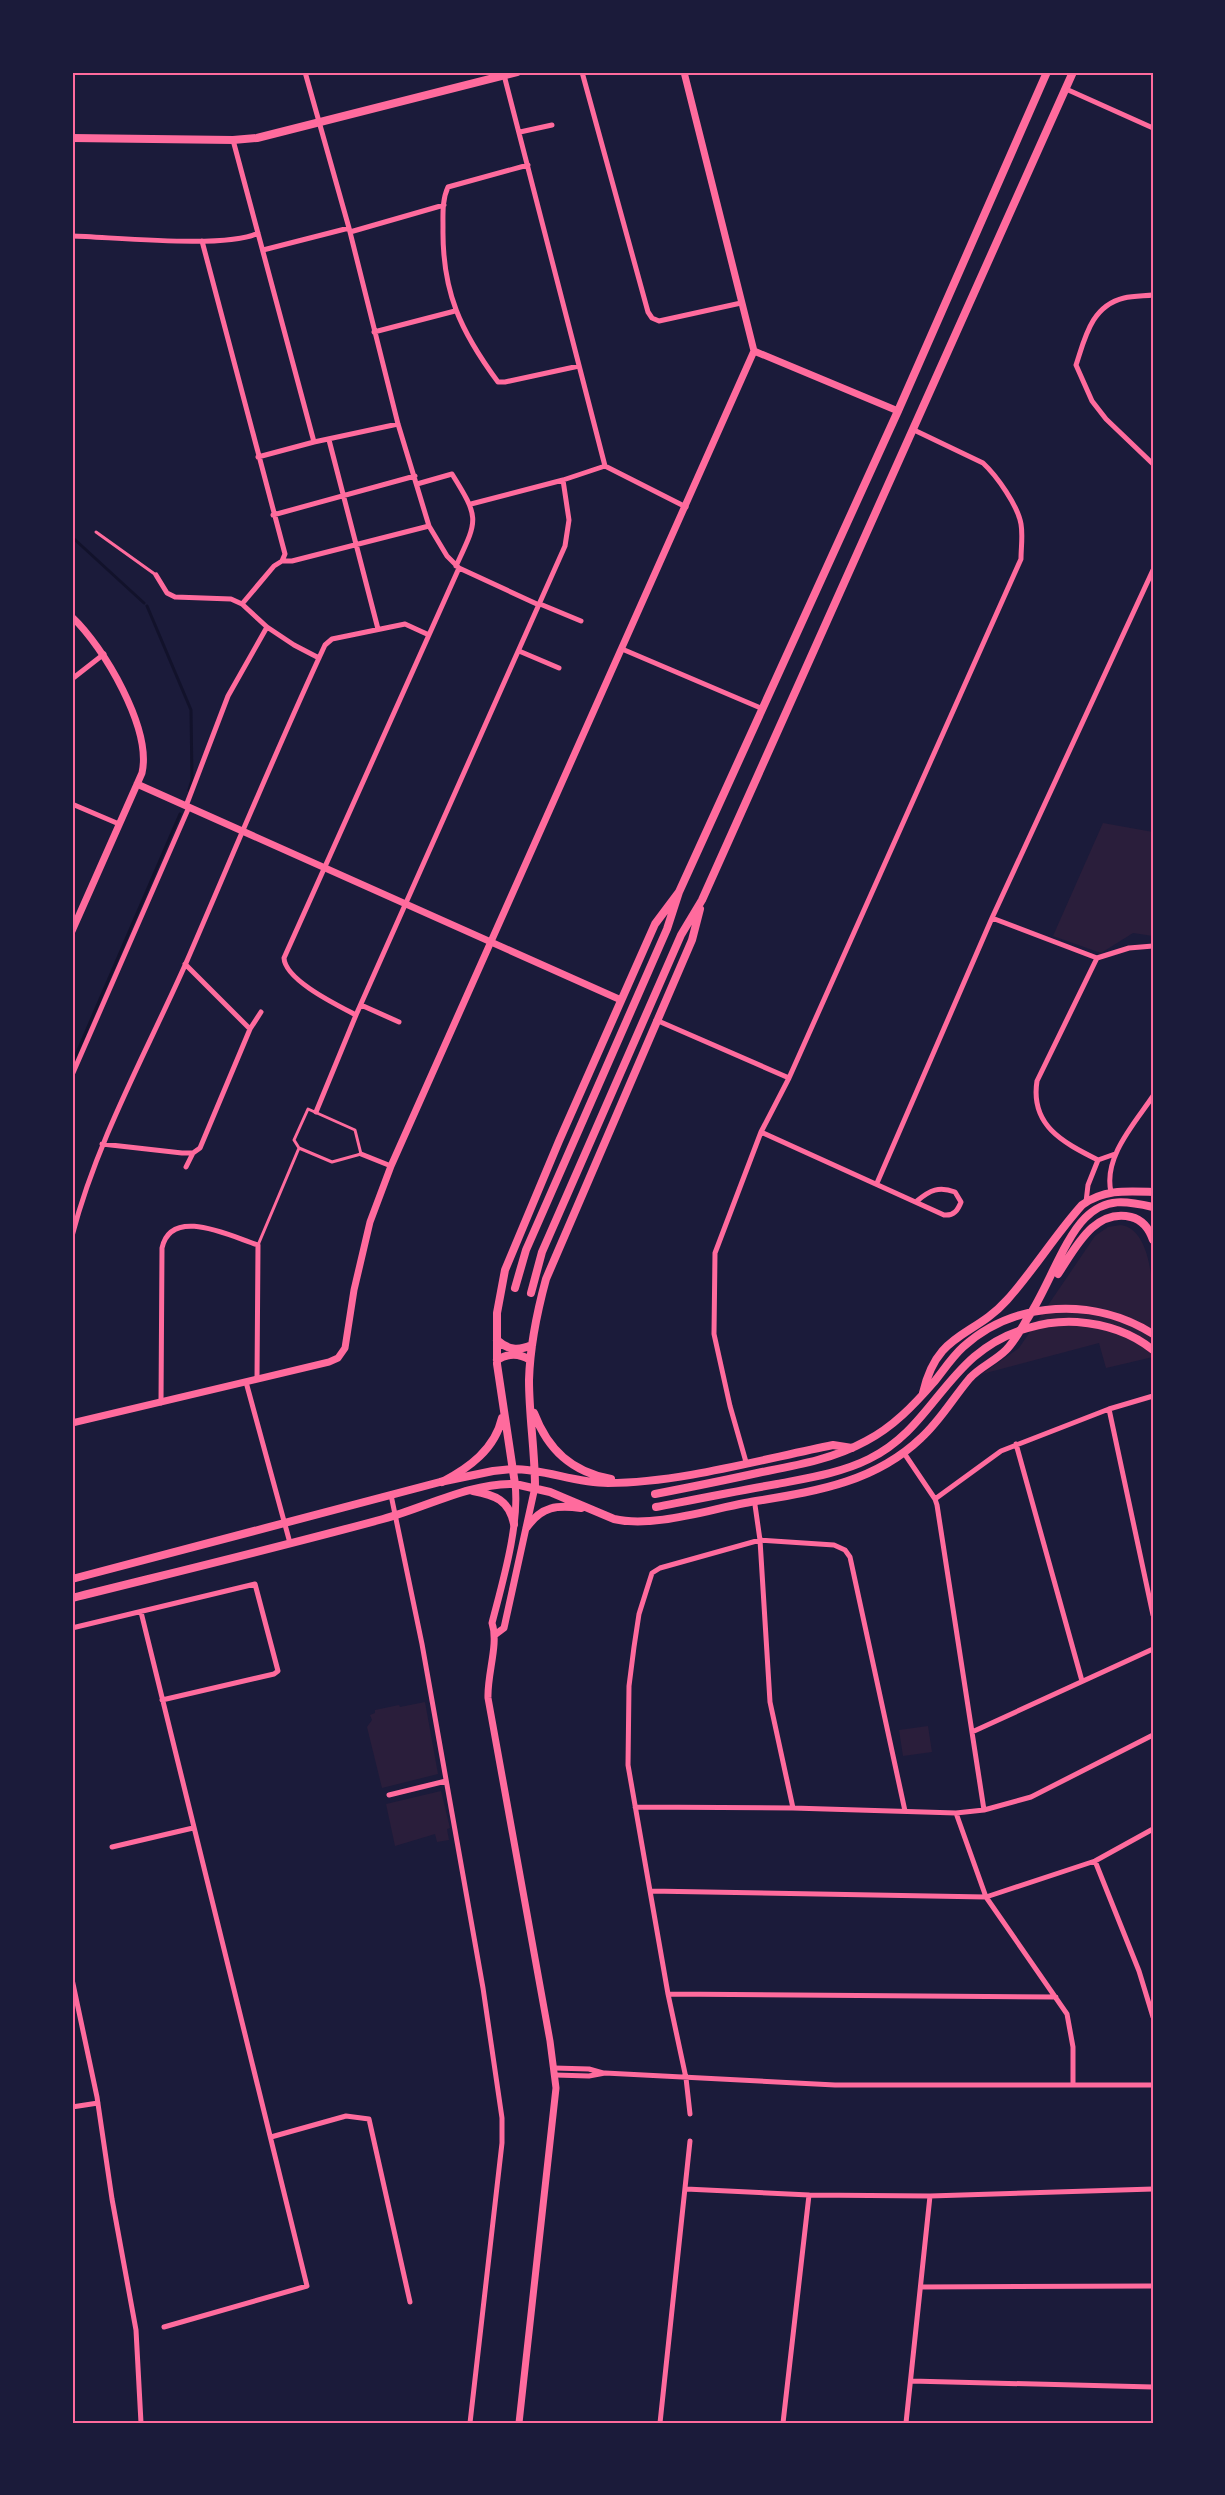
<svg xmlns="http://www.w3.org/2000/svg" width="1225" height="2495" viewBox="0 0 1225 2495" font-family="Manrope,sans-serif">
<rect width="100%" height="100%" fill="#1b1b3a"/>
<path fill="#2a1e3b" d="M1103,823l50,9v104l-20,-3 -32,20 -48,-17z
M1121,1225c40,6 32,102 32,132l-47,11 -7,-25 -117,31 37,-26 76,-112 13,-9z
M425,1702l13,72 -56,14 -15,-61 5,-7 -2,-5 5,-2v-3l24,-5 1,2z
M928,1726l4,26 -29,4 -4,-26z
M441,1791l9,37 -3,1 2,11 -12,2 -2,-8 -40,12 -9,-42z"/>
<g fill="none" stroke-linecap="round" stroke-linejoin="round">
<path stroke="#12122b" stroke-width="3" d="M72,537l72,66
M147,606l44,104 1,70 -3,10
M72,1064l108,-250"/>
<path stroke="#ff6b9d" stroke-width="3" d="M96,532l60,43
M308,1109l47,21 6,24 -29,8 -33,-14 -5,-8z
M258,1245l41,-97"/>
<path stroke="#ff6b9d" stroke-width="5" d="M305,72l44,156 49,196 31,102 18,30 12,12 80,37
M582,72l66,240 4,6 7,3 82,-18
M504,75l101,391
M1066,89l87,39
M520,132l32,-7
M233,140l81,302
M528,165l-80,22c-6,13 -5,27 -5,41 -1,64 18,104 55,154h7l74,-16
M350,232l94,-27
M72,236c41,1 155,13 186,-3
M202,241l83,313 -3,7 -8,5 -32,38
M263,250l86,-22
M1153,295c-9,1 -20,1 -29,3 -33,8 -39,40 -48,67l16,36 14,18 47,45
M374,332l81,-21
M329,440l49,189
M258,457l56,-15 84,-18
M605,466l81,41
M417,484l35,-10c28,45 26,45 4,92
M471,504l92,-24 42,-14
M273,515l142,-39
M282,561h10l137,-35
M156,575l11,18 8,4 56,2 11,5 25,23 27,18 25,13
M540,604l41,17
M622,649l141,60
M519,651l40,17
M72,679l32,-25
M72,804l47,20
M186,806l42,-110 39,-69
M992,918l105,40
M185,964l65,65
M361,1005l38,17
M356,1015c-19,-10 -71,-35 -72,-57l175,-390
M656,1020l133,58
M72,1075l117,-268
M316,1112l40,-97 209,-469 4,-26 -6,-40
M761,1132l183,83c10,1 14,-5 17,-13l-6,-10c-16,-6 -25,-2 -38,9
M102,1144l80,9h11l7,-5 50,-119 11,-17
M361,1154l30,12
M1098,1160c-36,-18 -68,-35 -61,-79l60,-123 32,-10 24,-2
M1098,1160l17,-6
M186,1167l7,-14
M877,1183l115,-265 161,-348
M1111,1192c-8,-35 24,-69 42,-96
M1086,1202l2,-17 10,-25
M72,1236c25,-96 74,-183 114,-273 46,-106 90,-213 139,-318l7,-6 73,-15 24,11
M246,1382l44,161
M161,1403l1,-155c9,-42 68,-12 96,-3l-1,134
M1109,1409l44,206
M1016,1444l66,237
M904,1453l31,46 2,6 47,305
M746,1462l-16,-56 -16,-72 1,-81 46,-121 28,-54 232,-519c0,-11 2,-24 0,-35 -3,-18 -24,-48 -38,-61l-69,-33
M391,1495l31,149 61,344 19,130v25l-32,280
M935,1499l66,-48 108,-42 44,-13
M755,1505l5,35 10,162 23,106
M141,1612l166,674 -143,41
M72,1628l183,-44 23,87 -4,3 -112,26
M972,1732l181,-83
M389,1795l57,-14
M635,1807l158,1 163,5 28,-3 47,-13 122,-62
M956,1813l30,84 81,117 6,33v38
M112,1847l81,-19
M1095,1861l44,110 14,46
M650,1891l336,6 109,-36 58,-32
M72,1979l25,118 15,102 24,131 5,93
M668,1994l388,3
M554,2068l35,1 14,4
M555,2075l34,1 16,-3 230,12h318
M72,2107l26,-4
M690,2114l-4,-36 -18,-84 -40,-229 1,-79 5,-39 5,-33 13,-41 8,-5 100,-28 74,5 11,5 5,7 55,254
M271,2137l75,-21 23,3 41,183
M686,2189l123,6 121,1 223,-7
M921,2287l232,-1
M911,2381l242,6
M660,2423l30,-282
M783,2423l26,-228
M906,2423l24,-227"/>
<path stroke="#ff6b9d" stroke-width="7" d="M754,351l144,60
M72,617c32,30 80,112 70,156l-70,158
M137,784l484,216
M72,1423l257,-61 9,-4 7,-10 9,-58 16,-68 21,-56 363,-815 -70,-279
M515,1484c5,40 -13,100 -23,139 7,21 -5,51 -4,75l62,343 6,47 -37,335
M496,1634l8,-6 31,-141"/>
<path stroke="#ff6b9d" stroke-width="8" d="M72,138l161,2 24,-2 260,-66
M473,1491c22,4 36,9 41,33
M72,1579l368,-97 53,-11 20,-2
M72,1598c104,-26 208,-51 311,-79 44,-12 86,-36 132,-35"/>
<path stroke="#ff6b9d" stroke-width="8" d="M679,892l-24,32 -96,217 -54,129 -8,43v51l18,120 35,8 64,27c38,9 93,-9 131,-16 64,-11 127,-18 176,-65 19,-17 32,-40 49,-60 10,-11 25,-17 36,-28 9,-9 16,-23 23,-34 18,-27 35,-77 56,-98 21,-21 42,-17 68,-11
M1058,1274c17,-25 36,-66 73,-57 12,3 18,11 22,23
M515,1288l11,-38 141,-321 12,-37 219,-481 149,-339
M531,1293l11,-41 139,-317 21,-35 371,-828
M497,1340c11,10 21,11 35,5
M497,1360c11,-7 22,-7 33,0
M923,1393c14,-62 50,-55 84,-93 27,-30 48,-65 75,-95 22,-16 45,-14 71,-13
M534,1413c14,37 38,59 77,66
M513,1469c32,0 62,14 95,14 71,0 155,-24 225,-38l19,3
M442,1482c27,-14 53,-33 60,-64
M535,1487c0,-36 -6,-71 -6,-107 1,-34 8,-68 17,-101l146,-339 8,-31
M655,1494c36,-7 71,-14 107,-22 36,-7 71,-13 104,-31 27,-14 48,-36 68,-59 9,-11 18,-25 29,-35 52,-47 132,-50 190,-13
M656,1507c41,-8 81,-16 121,-23 31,-6 64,-11 92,-25 67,-32 78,-109 159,-131 16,-5 32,-7 49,-6 27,2 55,11 76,28
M527,1527c15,-21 30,-22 54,-19"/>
</g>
<rect width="1225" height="2495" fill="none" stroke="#1b1b3a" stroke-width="147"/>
<rect x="74" y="74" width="1078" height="2348" fill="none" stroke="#ff6b9d" stroke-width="2"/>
</svg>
